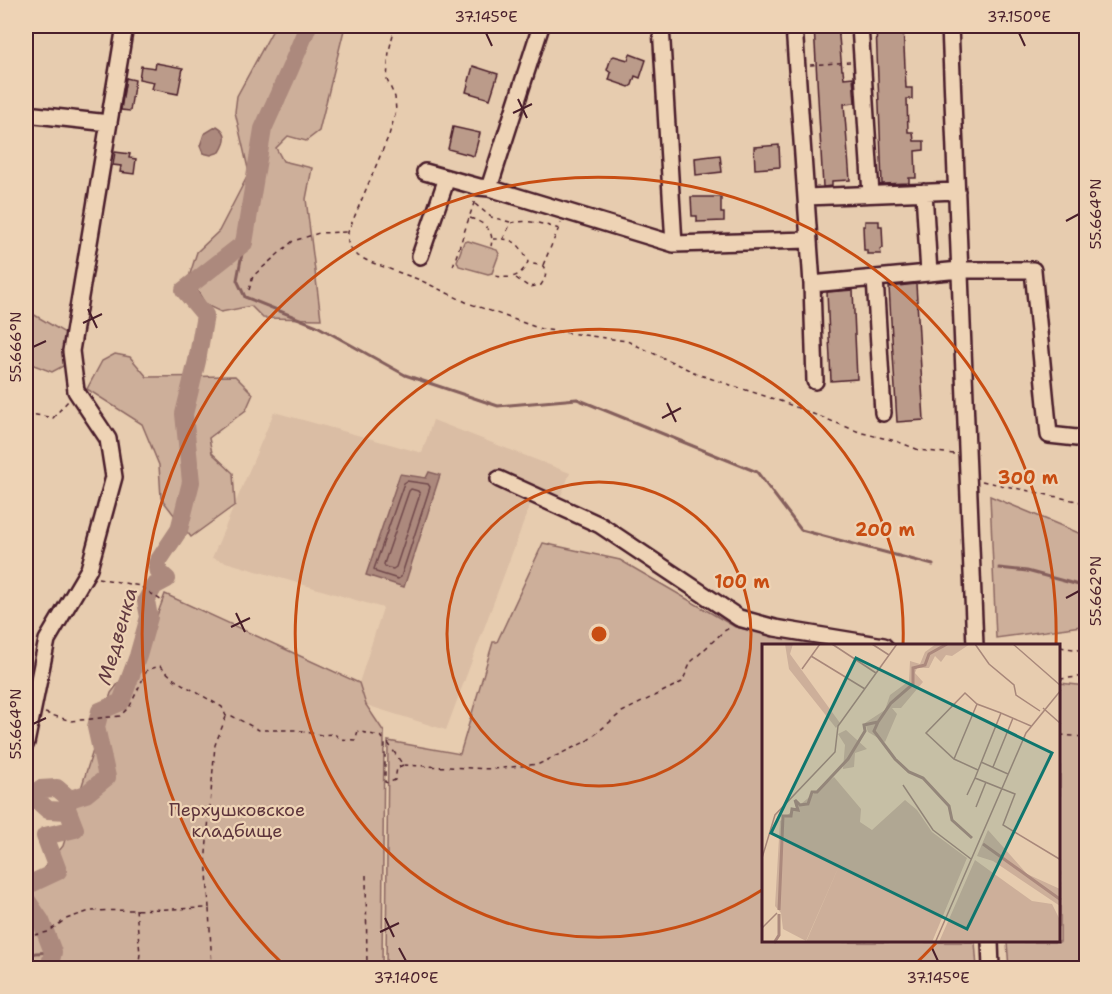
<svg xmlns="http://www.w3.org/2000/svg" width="1112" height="994" viewBox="0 0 1112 994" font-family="'Shantell Sans',sans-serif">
<rect width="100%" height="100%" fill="#e7ccaf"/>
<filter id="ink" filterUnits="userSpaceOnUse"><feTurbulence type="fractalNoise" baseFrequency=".0167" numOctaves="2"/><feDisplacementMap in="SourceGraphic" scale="12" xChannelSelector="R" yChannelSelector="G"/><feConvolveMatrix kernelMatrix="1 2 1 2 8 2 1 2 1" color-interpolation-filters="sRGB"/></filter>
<g filter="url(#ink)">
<path fill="#dabda4" d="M274,412l148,41 11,-33 137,53 -10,25 -24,-9 -90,241 -80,-25 -7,-22 24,-75 -171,-50z"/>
<path fill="#cdaf9a" stroke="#8c6762" stroke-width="1.5" d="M275,26h70l-26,105 -13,10 -18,-5 -12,12 7,13 29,7 -6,31 15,120 -58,-1 -12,-12 -30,6 -15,-7 -17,-28 8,-25 22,-21 30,-58 -14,-61 2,-16z
M468,241l29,9 2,4 -7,19 -4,1 -29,-8 -2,-5 7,-19z
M26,310l46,27 -7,28 -13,7 -26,-10z
M115,354l15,3 17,20 88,-1 18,18 -7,16 -37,28 3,15 21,20 2,32 -44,32 -30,-39 -2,-33 -17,-41 -55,-35 15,-28z
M990,496l96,40v91l-5,-1 -85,12z
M543,543l77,17 115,67 98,19h-69v296h211l2,26h-591l2,-227 72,13 33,-112h4z
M165,594l194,89 7,22 18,27 -2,236 -356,-1v-76l37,-45 48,-153 22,-29h6z
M1060,683l26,3v282h-77l-2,-26h53z"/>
<path fill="#ac897d" stroke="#855f5c" stroke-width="1.5" d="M217,126c12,7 9,16 3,26l-9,3 -8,-2 -3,-7 4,-12z
M429,472l11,3 -36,112 -38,-12 34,-101 26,4z"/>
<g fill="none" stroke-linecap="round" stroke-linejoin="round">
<path stroke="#71494c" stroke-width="1.5" d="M407,481l21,3 2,3 -29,90 -3,2 -22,-7 -2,-3 30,-86z
M411,489l7,2 2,3 -24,73 -3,2 -8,-2 -1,-3 25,-73z"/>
<path stroke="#855f5c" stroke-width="3" d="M244,243l-7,37 8,17 72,29 88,49 93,31 79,-7 180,73 44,58 132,35
M999,568l28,3 59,16
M26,956l10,-3 17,-1"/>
<path stroke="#ac897d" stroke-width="18" d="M26,886l32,-15 -13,-35 30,-7 -7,-18 -20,-1 -9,-8 1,-13 17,-1 13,11 16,-5 21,-17 -11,-50 4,-16 21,-9 17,-46 11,-39 -3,-16 8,-15 13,-7 -8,-7 -2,-9 22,-33 12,-48 -7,-68 13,-53 8,-46 -21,-25 60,-47 19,-114 27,-60 18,-43
M26,899l15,22 12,31 -4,16"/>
</g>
<path fill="#bb9b8a" stroke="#4a1f2b" stroke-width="1.5" d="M814,26h24l4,44h1l1,8 9,-1 2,26 -11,1 6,76 -18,1v5l-9,1z
M876,26h27l3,62h6v11h-5l1,33h5l1,9h10v9l-9,1 1,27h-7v5l-27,1z
M630,54l16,6 -6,18 -5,-2 -3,9 -3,2 -20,-7 2,-7 -4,-3 4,-12 3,-2 14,4z
M156,63l27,5 -5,26 -26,-5 2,-7 -15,-3 2,-13 14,2z
M473,66l25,8 -8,25 -24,-7z
M126,78l9,2 -5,31 -9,-1z
M453,127l27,6 -6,23 -26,-7z
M779,145l1,22 -25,2 -1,-22z
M115,152l15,2 -1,4 7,1 -2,15 -14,-2 1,-6 -8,-1z
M720,155l2,17 -26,3 -1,-17z
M691,197h30v16h3v8l-27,1v-6h-5z
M865,221h14v5h3l1,22 -3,1 1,5h-14v-4h-3l-1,-24h2z
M916,284l8,136 -27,2 -8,-135z
M853,290l4,89 -26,2 -4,-89z"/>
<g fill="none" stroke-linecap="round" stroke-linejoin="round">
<defs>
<path id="minor" d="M541,26l-52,162 185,56 135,-4
M661,26l13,218
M794,26l18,258 148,-14h73l16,165 37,4
M860,26l11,168
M950,26l25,620
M26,114l83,9
M425,172l54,15 10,1
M924,192l5,81
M806,197l151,-6
M420,256l27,-78
M875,278l8,135
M812,284l3,97
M499,479l101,46 139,93 36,10 109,18
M26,743l21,-103 42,-71 25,-92 -6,-38 -32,-48 -5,-40 54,-325
M990,942l1,26"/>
</defs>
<use href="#minor" stroke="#4a1f2b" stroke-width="20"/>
<path stroke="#4a1f2b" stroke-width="1.5" stroke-dasharray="4.5 4.5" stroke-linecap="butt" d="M395,26l-6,25 -2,29 8,17 1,15 -7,23 -41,97v11l6,11 16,8 50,18 48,23 73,26 86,12 73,34 80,26 82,32 34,8 23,9 36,4
M810,65l40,-3
M475,204l16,13 19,5
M470,218c13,4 25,12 21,28
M493,239c21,-1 27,4 35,23 -8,16 -17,17 -33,14
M503,239l8,-16c17,-4 32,1 48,6
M543,265l18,-42
M453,266l22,-66
M516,278l13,9 12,-2c4,-6 7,-12 2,-19l-14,-3
M249,290l4,-14 40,-35 26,-8 28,-1
M26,413l27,5 15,-17
M982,481l104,22
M98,578l42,8 22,15
M1060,647l26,4
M1060,679l26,-3
M45,713l26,8 49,-5 10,-10 17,-36 13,-4 15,14 47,27 4,9h6l27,14h37l25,5 14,-1 4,5 16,1 3,-9 24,6 2,5
M1060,735l26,2
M403,765l-6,3 -2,12 -7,3 -3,-1v-39h3l15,22 90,4 46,-5 48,-23 35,-29 60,-30 9,-20 33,-31 7,-4
M366,875l1,93
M136,909l4,45 -2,14
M209,909l3,59
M26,937l22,-5 18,-13 24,-8 119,-3 -3,-55 9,-108 11,-28"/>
<use href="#minor" stroke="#eed3b5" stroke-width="15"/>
</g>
</g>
<path fill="none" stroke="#4a1f2b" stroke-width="2" d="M486,33l6,13M1019,33l6,13M518,99l9,19M513,113l19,-9M1066,221l13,-7M88,309l9,19M83,323l19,-9M33,347l13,-6M667,403l9,19M662,418l19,-10M1066,598l13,-7M236,613l9,19M231,627l19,-9M33,724l13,-6M385,918l9,19M380,932l19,-9M399,948l7,13M932,948l6,13"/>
<g fill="none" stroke="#c84d12" stroke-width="3">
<circle cx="599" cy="634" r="152"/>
<path d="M762 890A304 304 0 1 1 903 645"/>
<path d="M936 943A457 457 0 0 1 911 968M287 968A457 457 0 1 1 1056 646"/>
</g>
<g text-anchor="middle" stroke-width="4.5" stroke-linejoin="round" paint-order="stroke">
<g font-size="18" fill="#5e353c" stroke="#eed3b5">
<text x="237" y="816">Перхушковское<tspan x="237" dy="21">кладбище</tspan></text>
</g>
<g font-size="20" font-style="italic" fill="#623a40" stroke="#eed3b5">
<text transform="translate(117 636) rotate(-74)" y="7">Медвенка</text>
</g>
</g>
<g transform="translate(762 644)">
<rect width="298" height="298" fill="#e7ccaf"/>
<path d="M23,0h8l-3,10 50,69 -4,5 -47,-59zM174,0h34l-18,12 -6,-1 -5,7 -6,-6 -6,12h-12l-2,5 8,9 -22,26h-9l5,6 -12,28 -17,-10 -3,-9 20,-13 5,-15 19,-14 1,-20 10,3 5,-12zM84,86l21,19 -12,4 -1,14 -11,2 2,-24 -7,-11zM72,133l27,32 -1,13 12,8 33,-30 12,10 15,22 35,26 -35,84h-126l37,-85 -37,84 -23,-12 -2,-16 -6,-7 5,-85zM226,186l39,44 33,15v17l-67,-45 -16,-5zM213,216l57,41 20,3 8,16v22h-121z" fill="#cdaf9a"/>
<path fill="none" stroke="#ac897d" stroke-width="3" d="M116,78l-4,9 21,28 14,13 14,6 26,28 3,14 20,18M221,200l78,56M17,266l4,-94h8l1,-7 6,1 -3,-10 5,5 8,-1 4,-12h5l31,-33 17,-28 -1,-6 14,-3 13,-19 22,-19v-16l12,-3 4,-11 18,-10M12,299l5,-8v-21"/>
<path fill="none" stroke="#a8877a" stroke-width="1.5" d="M70,0l44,29M110,0l17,11M213,0l14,20 25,21 2,10 24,16M251,0l48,42M49,12l54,33M40,25l18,-25M281,64l18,16M269,82l-30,-13 -26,65 40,16 -12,31 58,35M192,115l23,-55M219,118l27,12M231,123l20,-49M216,126l-24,-11 -28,-26 39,-40 12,11 24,9M141,141l30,45 38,29M205,151l8,-17M214,163l10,-25M0,214l13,-43 60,-63 3,-26 59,-82M0,284l15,-15M173,299l91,-210 35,-43"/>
<path fill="#0f766e" fill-opacity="0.15" stroke="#0f766e" stroke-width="3" d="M94,14l196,95 -85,176 -196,-96z"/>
<rect width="298" height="298" fill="none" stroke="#4a1f2b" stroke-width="3"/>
</g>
<circle cx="599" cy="634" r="9" fill="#c84d12" stroke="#eed3b5" stroke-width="3"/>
<g font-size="18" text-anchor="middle" font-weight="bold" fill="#c84d12" stroke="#eed3b5" stroke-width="4.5" stroke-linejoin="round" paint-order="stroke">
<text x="1028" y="484">300 m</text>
<text x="885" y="536">200 m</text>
<text x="742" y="588">100 m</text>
</g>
<rect width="1112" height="994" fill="none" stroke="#eed3b5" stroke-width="66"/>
<rect x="33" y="33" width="1046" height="928" fill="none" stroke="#4a1f2b" stroke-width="2"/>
<g font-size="15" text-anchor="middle" fill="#4a1f2b">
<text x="486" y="22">37.145°E</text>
<text x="1019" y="22">37.150°E</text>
<text transform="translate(1096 214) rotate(-90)" y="5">55.664°N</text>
<text transform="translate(16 347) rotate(-90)" y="5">55.666°N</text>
<text transform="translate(1096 591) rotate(-90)" y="5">55.662°N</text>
<text transform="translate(16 724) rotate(-90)" y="5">55.664°N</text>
<text x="406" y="983">37.140°E</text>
<text x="938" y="983">37.145°E</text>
</g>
</svg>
